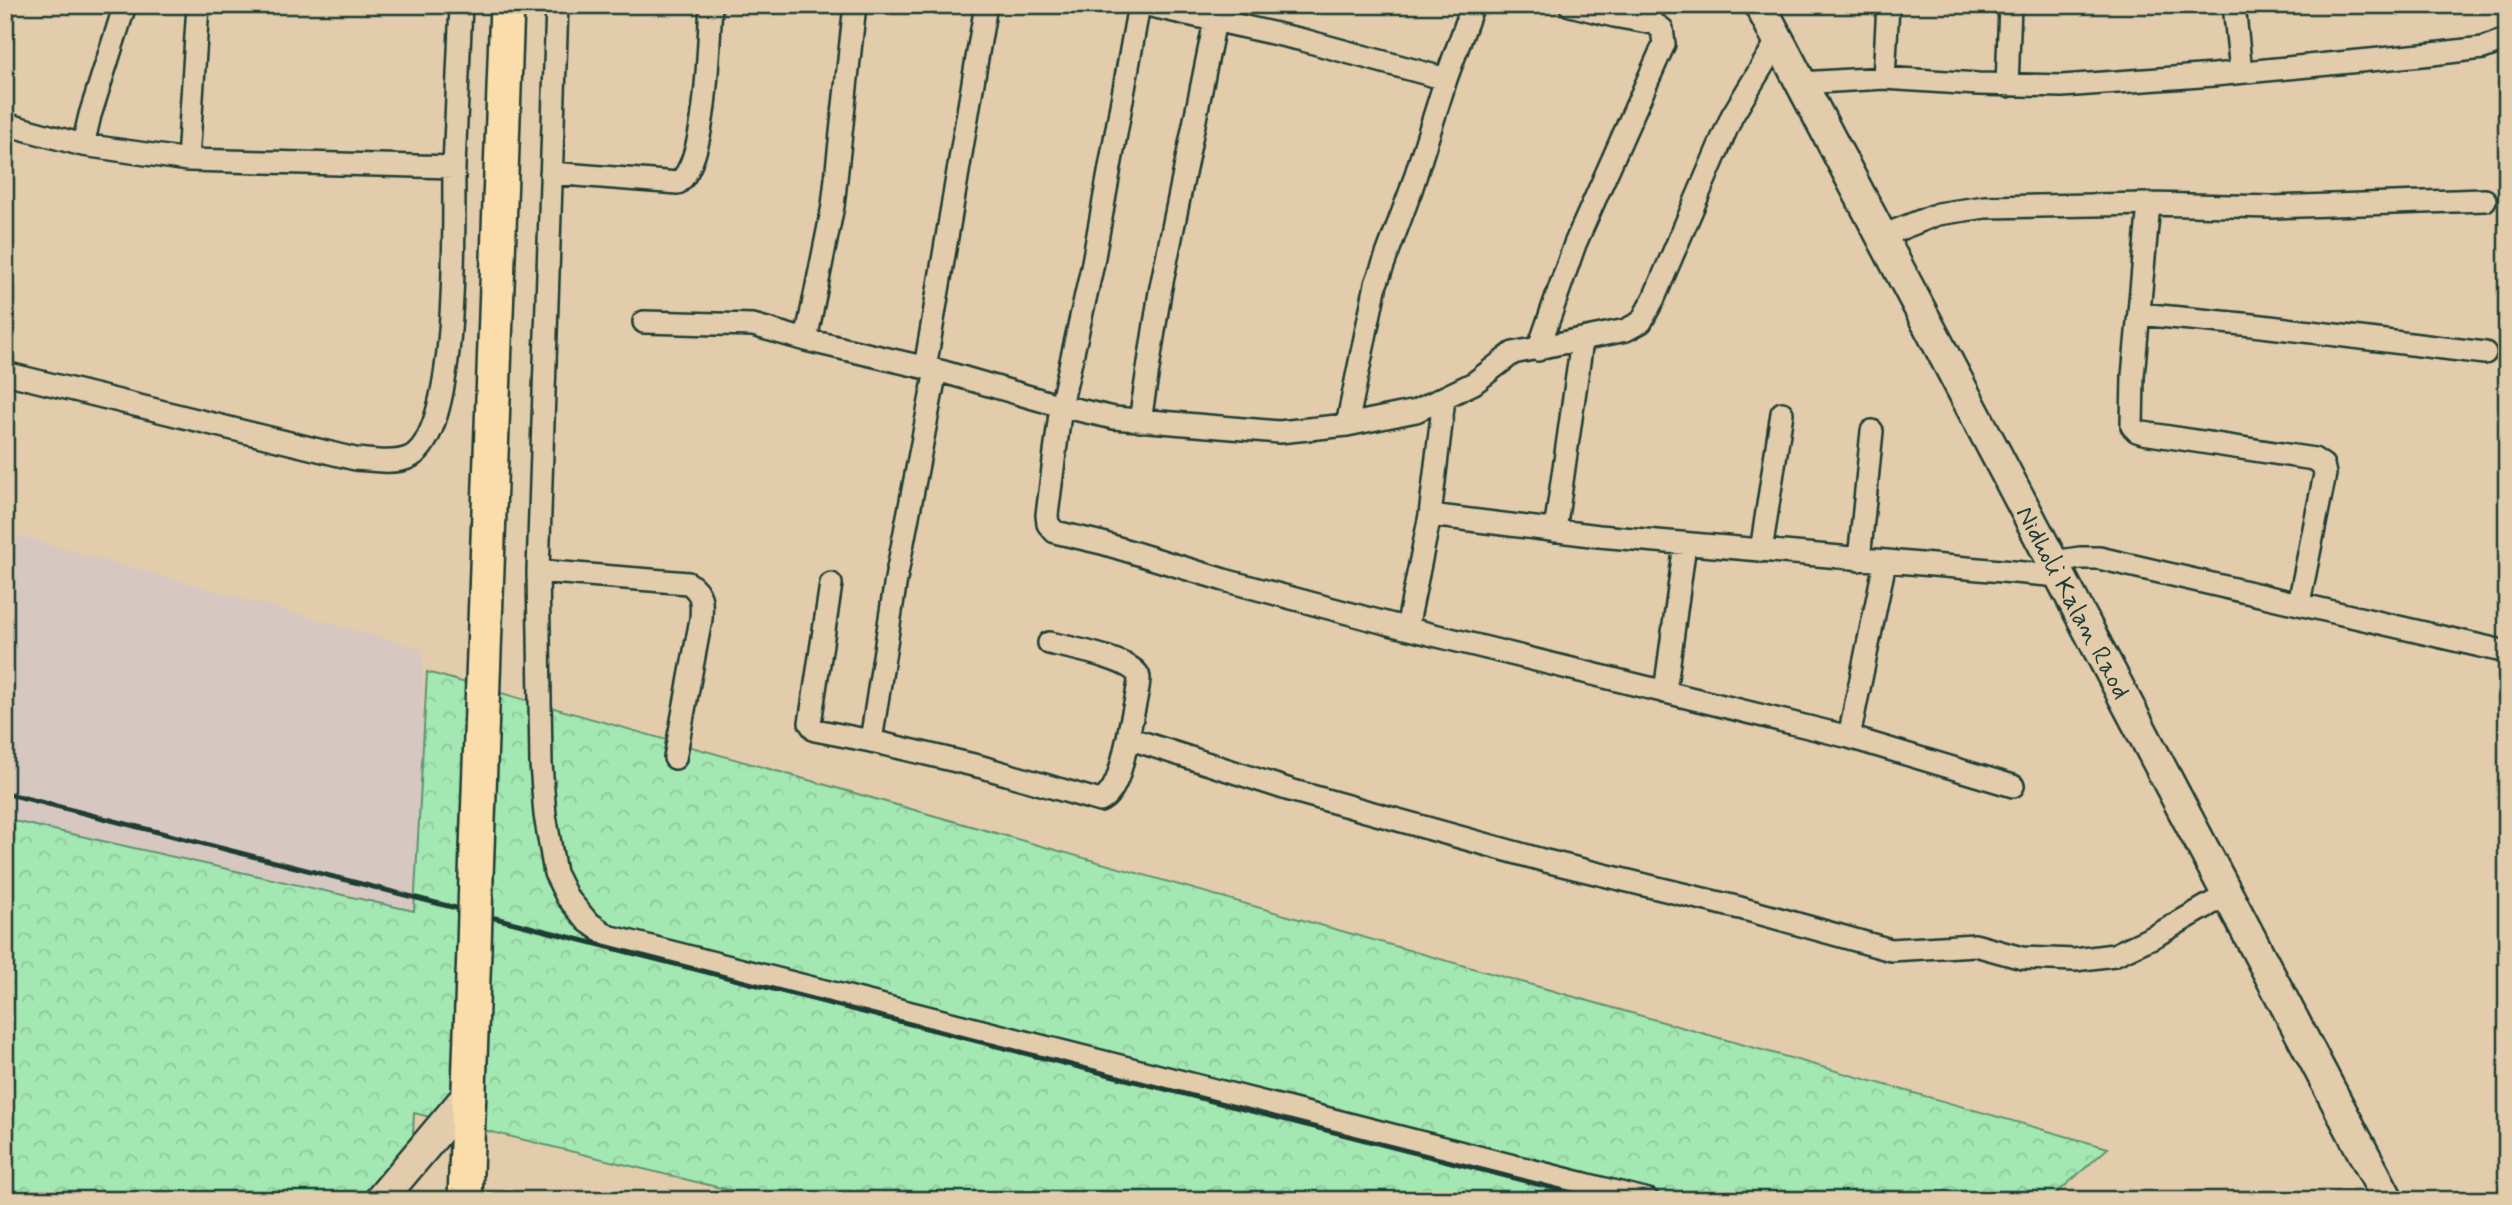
<svg xmlns="http://www.w3.org/2000/svg" width="2512" height="1205" viewBox="0 0 2512 1205" font-family="Mynerve,sans-serif">
<defs>
<pattern id="forest-crowns" width="20" height="18" patternUnits="userSpaceOnUse" patternTransform="scale(1.75)"><rect width="20" height="18" fill="#a3e7b2"/><path d="M2 6a3 3 0 1 1 6 0M12 15a3 3 0 1 1 6 0" fill="none" stroke="#8cc79a"/></pattern>
</defs>
<rect width="100%" height="100%" fill="#e3ccac"/>
<filter id="ink" filterUnits="userSpaceOnUse"><feTurbulence type="fractalNoise" baseFrequency=".0143" numOctaves="2"/><feDisplacementMap in="SourceGraphic" scale="14" xChannelSelector="R" yChannelSelector="G"/><feConvolveMatrix kernelMatrix="1 2 1 2 8 2 1 2 1" color-interpolation-filters="sRGB"/></filter>
<g filter="url(#ink)">
<path fill="#d6c8c0" d="M5,532l418,117 -3,304 -415,-97z"/>
<path fill="url(#forest-crowns)" stroke="#619273" stroke-width="2" d="M427,672l1681,476 -59,52h-1279l-356,-87 -4,87h-405v-381l409,92z"/>
<g fill="none" stroke-linecap="round" stroke-linejoin="round">
<defs>
<path id="street" d="M557,5l-19,566 3,193 4,51 10,58 12,24 20,24 21,15 1040,264
M1139,5l-47,263 -31,138 -14,109 1,9 7,8 47,11 122,37 169,45 456,112 36,-175
M1147,5l156,35 143,39 27,-74
M2234,5l7,67
M1884,78l4,-73
M1801,83l83,-5 94,6 84,2 152,-11 218,-21 51,-6 24,-9
M2007,86l3,-81
M5,124l78,21 105,15 266,7 7,-162
M83,145l7,-30 35,-110
M188,160l10,-155
M551,173l127,10c30,-23 30,-139 33,-178
M2149,204l-16,172 -1,50 5,5 6,2 171,26 9,6 2,9 -26,129
M1882,236l56,-22 47,-7 164,-3 123,3 213,-7
M2139,314l114,11 232,28
M644,322l109,3 53,15 138,32 117,34 53,12 165,14 68,-7 29,-141 35,-94 35,-111
M806,340l27,-134 22,-201
M1538,350l37,-106 89,-200 -2,-15 -9,-6 -39,-7 -44,-11
M925,368l61,-363
M936,370l-40,209 -25,162 111,26 118,34c19,-9 23,-45 28,-63l162,52 256,71 194,47 151,42 84,-5 47,13 53,2 39,-5 41,-19 73,-42
M5,373l350,86c16,1 37,5 53,-1 53,-21 45,-239 46,-291
M1444,399l-14,116 169,21 461,40
M1140,421l20,-129 55,-271
M1347,425l69,-14 58,-28 39,-30 113,-23 15,-8 13,-24 78,-182 46,-76
M1555,531l27,-190
M1761,551l21,-138
M1859,560l13,-129
M2053,562l27,-4h19l408,94
M538,571l150,12c15,10 14,19 13,36l-26,139
M831,584l-21,139 5,7 56,11
M1407,628l23,-113
M1049,643c17,4 89,17 90,35 0,13 -9,45 -11,60
M1665,692l20,-148
M1849,737l164,49"/>
<path id="secondary" d="M1760,5l628,1195
M380,1200l90,-107"/>
<path id="primary" d="M476,877l31,-872
M465,1200l9,-251"/>
</defs>
<use href="#street" stroke="#1f3d34" stroke-width="26"/>
<use href="#secondary" stroke="#1f3d34" stroke-width="35"/>
<use href="#primary" stroke="#1f3d34" stroke-width="38"/>
<use href="#street" stroke="#e3ccac" stroke-width="21"/>
<use href="#secondary" stroke="#e3ccac" stroke-width="30"/>
<use href="#primary" stroke="#faddab" stroke-width="33"/>
<path stroke="#1f3d34" stroke-width="5" d="M5,793l1595,407"/>
<defs>
<path id="primary-bridge" d="M474,949l2,-72"/>
</defs>
<use href="#primary-bridge" stroke="#1f3d34" stroke-width="38" stroke-linecap="butt"/>
<use href="#primary-bridge" stroke="#faddab" stroke-width="33"/>
</g>
</g>
<g text-anchor="middle" stroke-width="5" stroke-linejoin="round" paint-order="stroke">
<g font-size="26" fill="#1f3d34" stroke="#e3ccac">
<text transform="translate(2074 602) rotate(62)" y="9">Nidholi Kalan Raod</text>
</g>
</g>
<rect width="2512" height="1205" fill="none" stroke="#e3ccac" stroke-width="28"/>
<rect x="14" y="14" width="2484" height="1177" fill="none" stroke="#1f3d34" stroke-width="2.5" filter="url(#ink)"/>
</svg>
